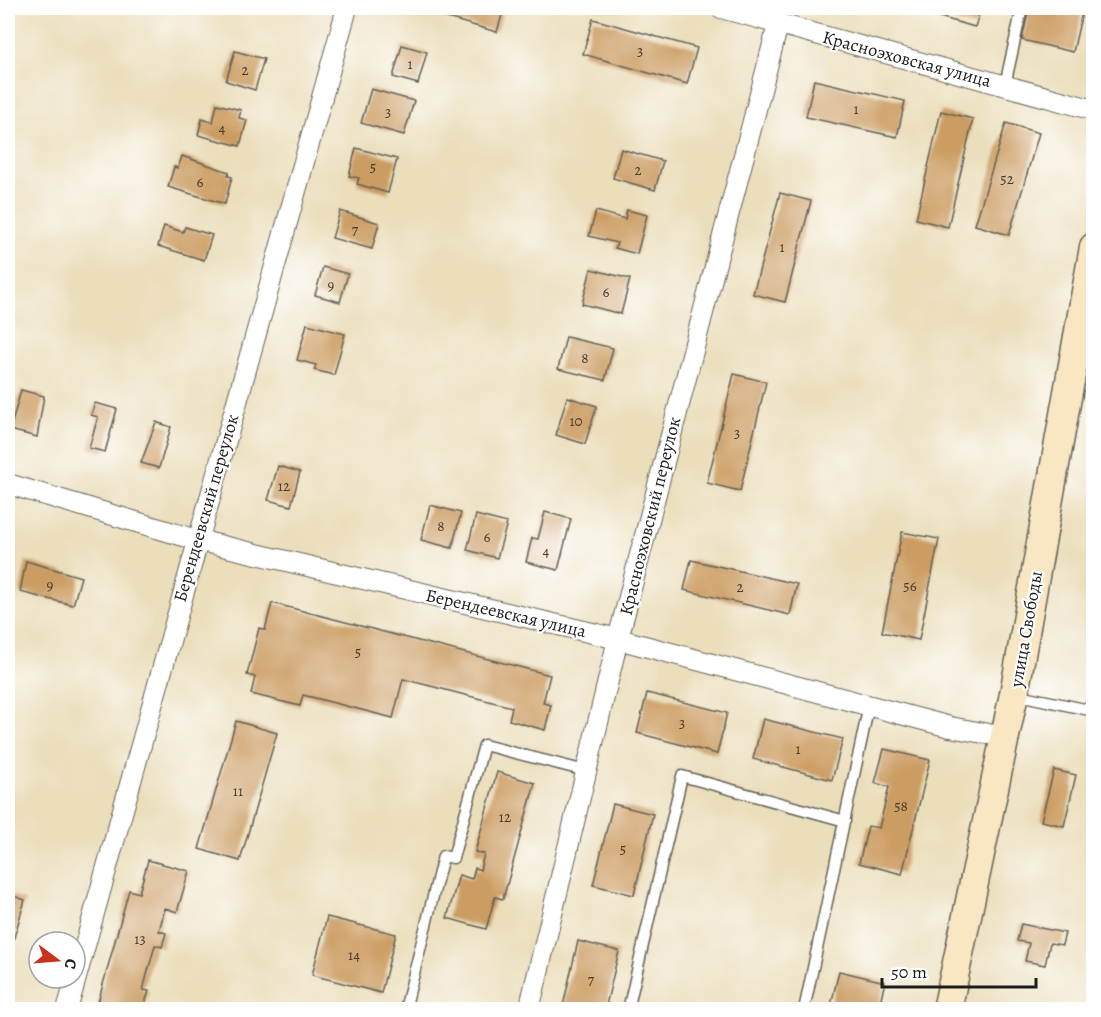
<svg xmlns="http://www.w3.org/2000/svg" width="1101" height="1017" viewBox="0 0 1101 1017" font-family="Alegreya,serif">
<rect width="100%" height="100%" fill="#fff"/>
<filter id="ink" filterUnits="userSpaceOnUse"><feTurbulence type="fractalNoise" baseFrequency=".0167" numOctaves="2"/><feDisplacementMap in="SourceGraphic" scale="12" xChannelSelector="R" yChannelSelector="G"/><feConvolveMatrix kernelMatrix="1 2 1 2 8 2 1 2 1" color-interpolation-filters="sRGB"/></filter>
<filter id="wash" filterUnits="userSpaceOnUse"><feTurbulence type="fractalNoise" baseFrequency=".008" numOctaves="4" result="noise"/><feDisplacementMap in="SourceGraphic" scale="24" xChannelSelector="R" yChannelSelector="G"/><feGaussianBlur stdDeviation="1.35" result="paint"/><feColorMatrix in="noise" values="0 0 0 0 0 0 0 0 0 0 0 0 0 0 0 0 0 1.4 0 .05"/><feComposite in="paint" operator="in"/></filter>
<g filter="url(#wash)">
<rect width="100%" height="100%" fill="#ebdebb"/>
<g id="blocks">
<path fill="#cc9d63" d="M412,8h92l-7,24z
M926,8h55l-6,19 -50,-14z
M1029,8h54l-10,44 -51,-12z
M593,19l104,29 -10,36 -104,-30z
M402,45l25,7 -9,32 -25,-7z
M235,51l29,8 -9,31 -29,-9z
M814,80l91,21 -8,36 -91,-20z
M371,89l43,12 -10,34 -43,-12z
M217,104l24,6 -2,8 8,2 -7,26 -42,-11 4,-16 11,3z
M941,111l32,8 -25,108 -32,-8z
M1006,123l33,10 -30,102 -34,-10z
M356,148l41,11 -9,34 -31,-9 2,-6 -10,-2z
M621,149l42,12 -8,29 -42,-12z
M182,156l47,16 -1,4 4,1 -7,27 -57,-17 6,-20 4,1z
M780,193l31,8 -26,101 -32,-8z
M627,210l20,5 -10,39 -22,-6 2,-5 -28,-7 7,-25 29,8z
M340,211l39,12 -7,26 -40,-11z
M164,226l19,6 2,-5 27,8 -8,25 -46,-14z
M323,267l25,7 -8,28 -25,-7z
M591,269l39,10 -9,35 -39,-10z
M307,324l38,10 -11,41 -20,-5 2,-5 -19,-5z
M566,337l47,11 -8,32 -47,-11z
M734,374l32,8 -26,109 -33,-8z
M21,390l23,6 -7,41 -27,-7z
M567,397l30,9 -12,38 -29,-9z
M95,403l22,6 -12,43 -16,-4 9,-31 -7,-2z
M156,422l15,5 -12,41 -18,-5z
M278,466l22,6 -9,34 -23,-6z
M430,505l31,8 -9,35 -31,-8z
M545,512l26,7 -13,51 -32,-8 6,-24 6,1z
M476,515l31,8 -10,35 -30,-8z
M902,532l37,7 -20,101 -37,-8z
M691,560l106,24 -7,31 -106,-25z
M26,561l55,16 -8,28 -53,-13z
M272,603l278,72 -7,28 8,2 -6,25 -36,-10 3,-13 -109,-28 -10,39 -90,-23 -3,11 -49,-12 4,-17 -8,-2 12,-47 6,2z
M647,693l80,20 -10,41 -80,-21z
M763,719l80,20 -11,41 -79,-21z
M236,721l41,12 -37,128 -41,-12z
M884,749l46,11 -28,114 -43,-11 9,-37 11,2 10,-41 -14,-4z
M1054,770l22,5 -12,51 -23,-5z
M497,772l38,11 -32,116 -8,-2 -9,32 -39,-11 12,-43 13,4 3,-11 5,2 4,-16 -9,-2z
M613,804l40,10 -19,81 -41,-10z
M1092,818h2v34l-8,-1z
M148,860l41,11 -12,41 -12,-4 -6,23 7,2 -4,14 -7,-2 -12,45 6,1 -5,16 -48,3 33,-120 10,3z
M8,894l17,6 -17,58z
M327,917l69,17 -15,59 -69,-18z
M1021,924l44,9 -3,12 -12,-2 -5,22 -20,-4 4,-18 -12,-2z
M578,941l41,10 -14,59h-43z
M839,971l46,11 -7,28h-34l-13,-5z"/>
</g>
</g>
<g filter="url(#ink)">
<use href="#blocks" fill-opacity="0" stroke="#646054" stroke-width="1.5"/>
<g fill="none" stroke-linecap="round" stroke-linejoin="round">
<defs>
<path id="service" d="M1005,85l17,-77
M1014,694l80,17
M405,1010l38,-154 10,2 31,-113 102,26
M628,1010l54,-234 163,45
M804,1010l65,-305"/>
<path id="minor" d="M721,8l373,102
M8,484l189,56 421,99 332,88 55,10
M67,1010l280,-1002
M529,1010l89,-371 160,-614"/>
<path id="secondary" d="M947,1010l67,-316 80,-447"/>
</defs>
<use href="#service" stroke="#646054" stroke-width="13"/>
<use href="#minor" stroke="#646054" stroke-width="22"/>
<use href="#secondary" stroke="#646054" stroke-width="31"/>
<use href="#service" stroke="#fff" stroke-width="10"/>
<use href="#minor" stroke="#fff" stroke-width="20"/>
<use href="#secondary" stroke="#f9e7c3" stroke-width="28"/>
</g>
</g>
<g text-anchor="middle" stroke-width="4.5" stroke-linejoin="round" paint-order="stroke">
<g font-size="15" fill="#483c2e">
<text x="640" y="56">3</text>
<text x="410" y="69">1</text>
<text x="245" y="75">2</text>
<text x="856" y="114">1</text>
<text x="388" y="117">3</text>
<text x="222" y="133">4</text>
<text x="373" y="172">5</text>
<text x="638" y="175">2</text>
<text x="1007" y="184">52</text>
<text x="200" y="187">6</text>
<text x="355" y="235">7</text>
<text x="782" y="252">1</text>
<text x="331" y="290">9</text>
<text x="606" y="297">6</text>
<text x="585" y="363">8</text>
<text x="576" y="426">10</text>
<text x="737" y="438">3</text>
<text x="284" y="491">12</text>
<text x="441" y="531">8</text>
<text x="487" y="542">6</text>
<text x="546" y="556">4</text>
<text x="50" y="590">9</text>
<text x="910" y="591">56</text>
<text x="740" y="592">2</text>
<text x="358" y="657">5</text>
<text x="682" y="728">3</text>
<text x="798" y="754">1</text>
<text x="238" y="796">11</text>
<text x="901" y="811">58</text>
<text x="505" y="822">12</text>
<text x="623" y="854">5</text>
<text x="140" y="944">13</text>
<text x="354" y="960">14</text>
<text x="591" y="985">7</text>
</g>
<g font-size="18" fill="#1c1c1c" stroke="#fff">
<text transform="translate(907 59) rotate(15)" y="6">Красноэховская улица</text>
<text transform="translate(206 508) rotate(-74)" y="6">Берендеевский переулок</text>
<text transform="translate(650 516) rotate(-76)" y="6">Красноэховский переулок</text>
<text transform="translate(506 613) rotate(13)" y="6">Берендеевская улица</text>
<text transform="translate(1026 629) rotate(-80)" y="6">улица Свободы</text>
</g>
</g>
<rect width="1101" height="1017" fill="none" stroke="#fff" stroke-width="30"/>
<g transform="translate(57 960) rotate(106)"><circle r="28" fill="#ffffff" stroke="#a4a4a4" stroke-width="1.5"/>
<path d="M0-4.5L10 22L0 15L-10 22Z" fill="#c8321e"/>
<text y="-9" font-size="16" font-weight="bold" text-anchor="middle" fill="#1c1c1c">С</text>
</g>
<path d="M882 978v9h154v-9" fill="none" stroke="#1c1c1c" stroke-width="3"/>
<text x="891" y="978" font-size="18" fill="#1c1c1c" stroke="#ffffff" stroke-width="4.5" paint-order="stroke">50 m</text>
</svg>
